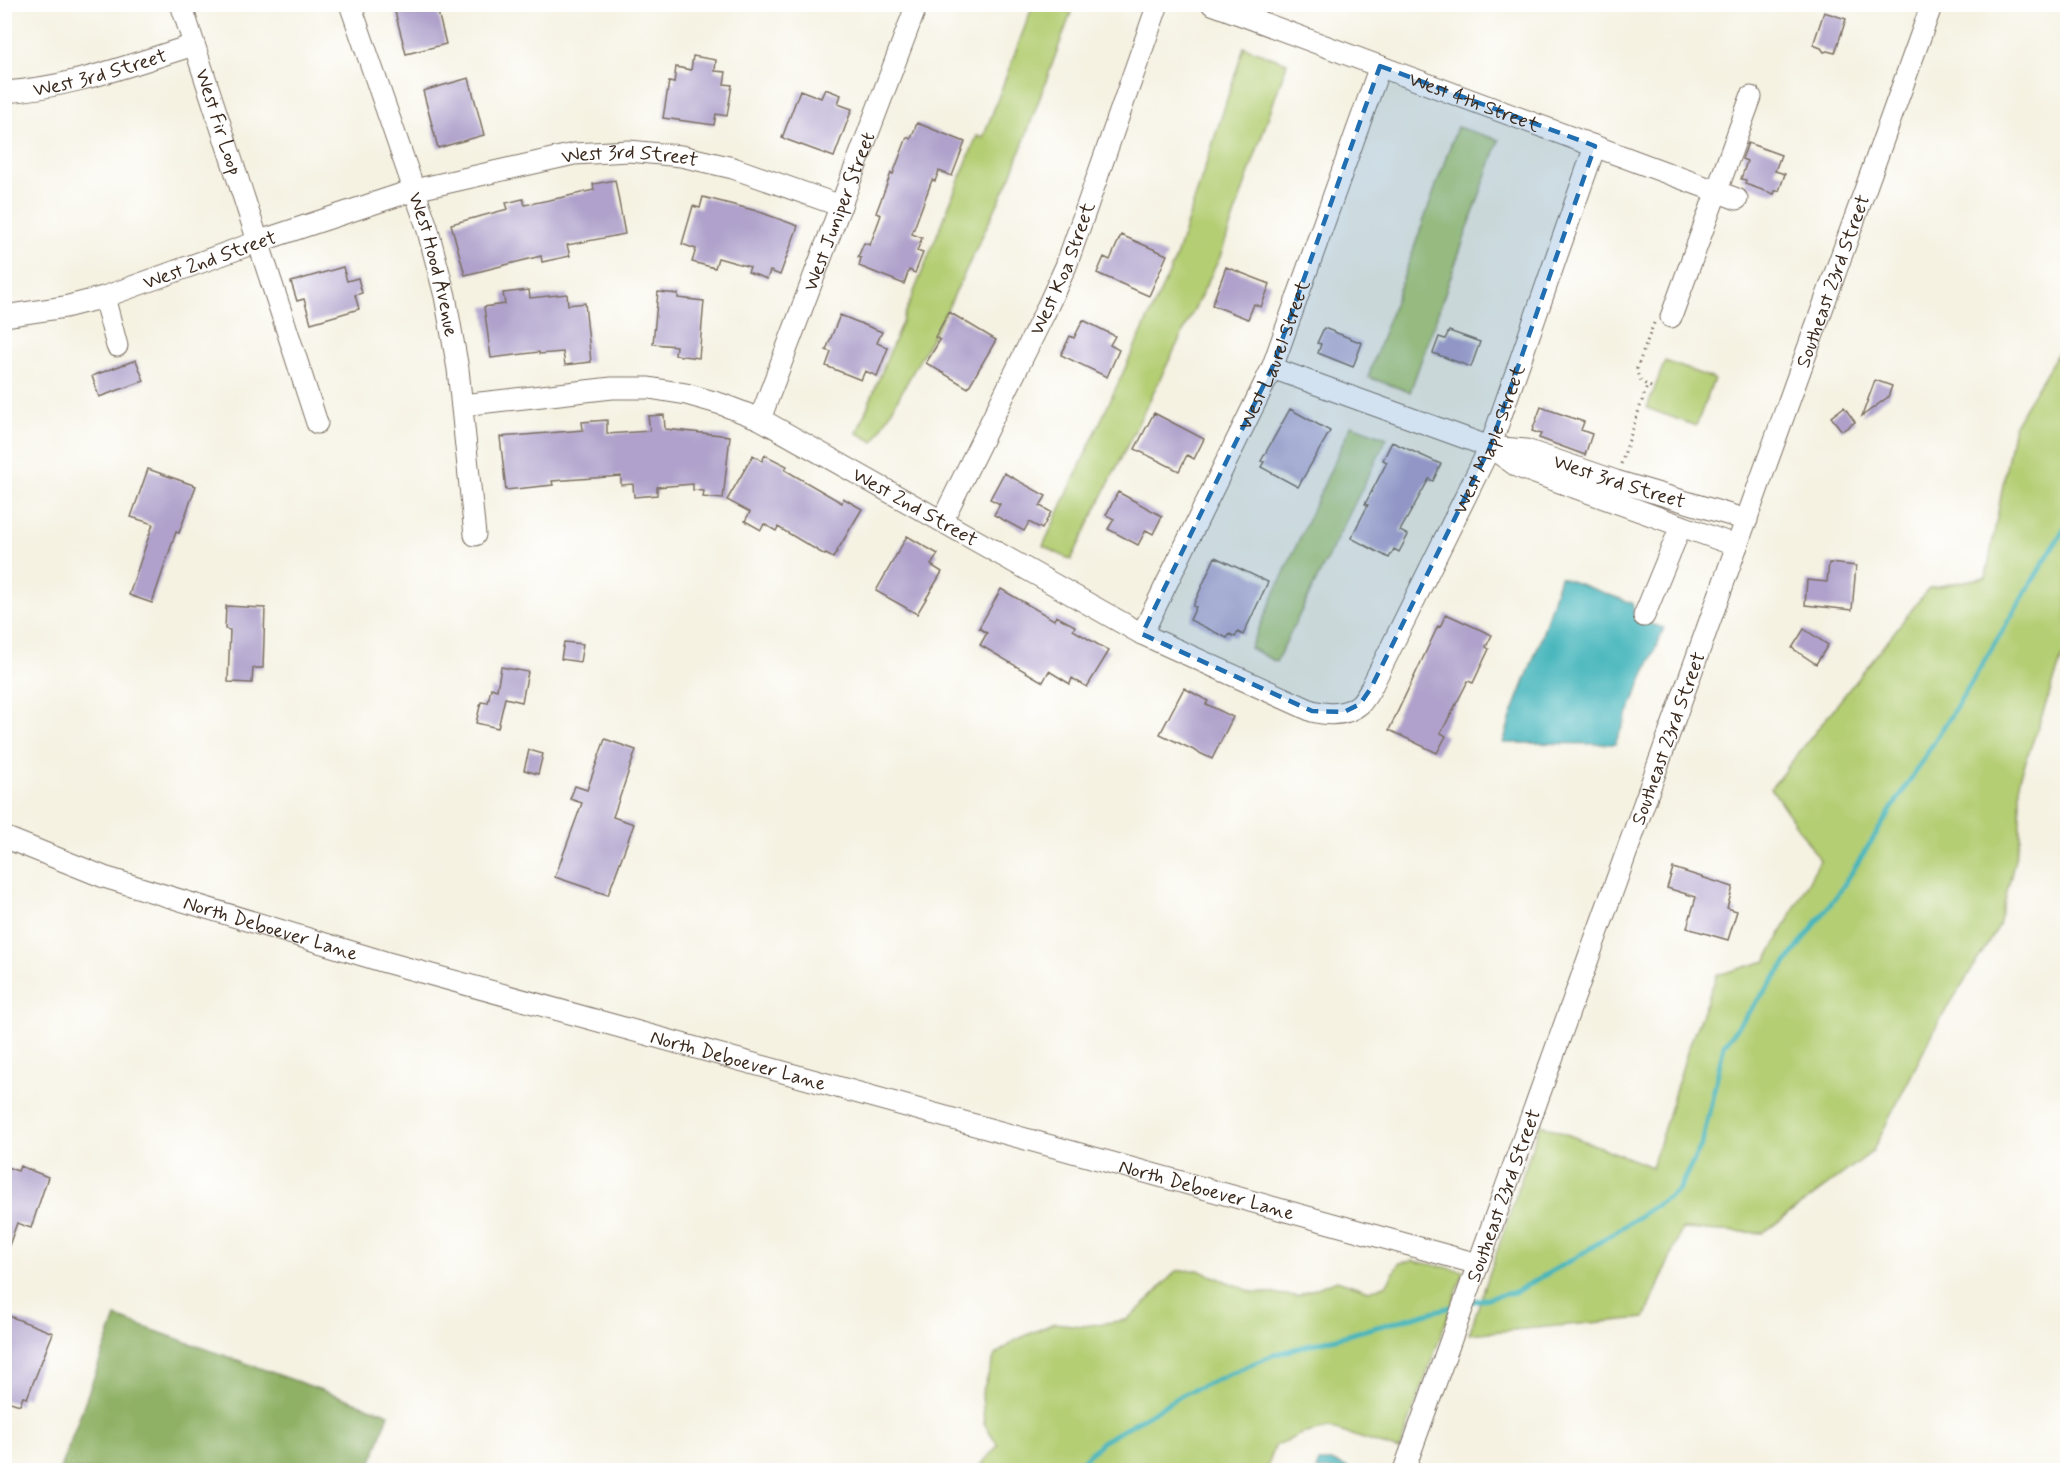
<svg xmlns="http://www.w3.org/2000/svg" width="2072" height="1475" viewBox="0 0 2072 1475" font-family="Mynerve,sans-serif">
<rect width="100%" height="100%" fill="#fff"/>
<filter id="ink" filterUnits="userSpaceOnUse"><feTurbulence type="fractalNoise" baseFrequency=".0167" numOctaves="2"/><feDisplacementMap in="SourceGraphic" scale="12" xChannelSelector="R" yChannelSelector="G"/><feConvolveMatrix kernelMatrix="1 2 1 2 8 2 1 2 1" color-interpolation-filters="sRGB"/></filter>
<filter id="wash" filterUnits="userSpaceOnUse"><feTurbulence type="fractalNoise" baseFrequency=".008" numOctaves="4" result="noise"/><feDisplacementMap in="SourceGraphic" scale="24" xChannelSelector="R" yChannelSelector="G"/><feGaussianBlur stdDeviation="1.35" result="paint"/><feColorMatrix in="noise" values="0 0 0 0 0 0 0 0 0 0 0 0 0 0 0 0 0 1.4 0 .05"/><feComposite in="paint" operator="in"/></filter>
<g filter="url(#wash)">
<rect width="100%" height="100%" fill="#f5f2e2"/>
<path fill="#b4ce73" stroke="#787c48" stroke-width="1.5" d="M1033,5h41l-63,171 -65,136 -72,130 -17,-9 120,-297 6,2z
M1244,47l43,16 -67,194 -149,303 -28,-14 132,-286z
M1457,127l42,13 -89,252 -42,-15z
M2067,338v306l-47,134v60l-21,88 -61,97 -66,129 -109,81 -81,-4 -37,89 -176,16 71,-210 112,43 36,-118 29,-74 49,-14 54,-101 -49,-72 158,-200 57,-11 28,-152z
M1665,361l49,18 -18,47 -49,-18z
M1351,425l36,13 -111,224 -26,-14z
M1414,1261l50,10 -65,179 -70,-22 -28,6 -26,12 -9,24h-289l21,-25 -14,-22 -2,-30 13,-38 21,-15 38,-17 29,3 43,-6 21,-18 29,-31 22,-1 54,22 45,4 40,-16 32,11 18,-7 12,-21z"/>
<path fill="#8fb165" stroke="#656e42" stroke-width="1.5" d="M116,1317l273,97 -20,56h-309z"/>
<path fill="#45b5bb" stroke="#40706c" stroke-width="1.5" d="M1560,577l72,26 4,17 28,8 -49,116 -112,-1 9,-29 27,-70z
M1319,1462h14l16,6 -1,2h-32z"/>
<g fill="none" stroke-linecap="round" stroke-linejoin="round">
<path stroke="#45b5bb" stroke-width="5" d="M1470,1302l45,-10 60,-34 103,-67 24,-47 22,-99 114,-151 127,-201 103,-171
M1073,1470l29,-28 82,-48 89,-39 185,-50"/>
</g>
<g id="blocks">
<path fill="#afa1cb" d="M393,4h43l10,40 -40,10z
M1824,12l22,7 -11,34 -8,-2 -3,1 -3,-4 -8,-3z
M693,56l23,4 -1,11 11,1 -2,12 8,1 -5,31 -11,-2 -2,11 -51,-7 6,-36 5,1 2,-16 15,3z
M469,78l15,57 -46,13 -15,-57z
M825,89l16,6 -3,9 14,5 -18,48 -52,-19 18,-48 21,8z
M917,123l48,19 -13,34 -13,-5 -4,10 -3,-1 -20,54 10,4 -5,13 6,2 -8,20 -6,-3 -5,14 -45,-18 2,-8 -3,-1 6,-14 6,2 11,-30 -5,-2 15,-40 2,1 14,-37 4,2z
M1748,143l33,12 -6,16 10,3 -6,17h-4l-1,3 -29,-10 1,-4 -5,-1 6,-18 -5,-2z
M615,180l10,54 -58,11 3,11 -28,6 -1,-6 -76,19 -14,-51 57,-15 -2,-6 17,-4 2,6 39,-8 30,-7 -1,-6z
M703,197l54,14 41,15 -18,49 -10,-4 -3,8 -19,-7 2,-5 -32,-9 -3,10 -23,-6 4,-13 -14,-5 11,-38 7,2z
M1121,235l46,20 -18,41 -52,-23 7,-16 6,3z
M343,267l4,14 11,-3 4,15 -7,2 4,14 -48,14 -7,-24 -7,2 -6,-19z
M1226,267l44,17 -9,23 -7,-3 -6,15 -36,-14z
M529,290l1,8 37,-4 1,11 17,-2 6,59 -26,3 -2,-13 -24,2v-2l-48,6 -7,-51 21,-3 -2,-11z
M658,292l20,2v4l26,3 -5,57 -24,-3 1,-9 -23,-2z
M949,312l47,28 -28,48 -42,-25 14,-23 -5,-3z
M840,315l42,17 -5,11 11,5 -11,28 -12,-5 -4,9 -35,-14 5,-14 -5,-2z
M1083,320l32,16 -5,9 9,5 -12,27 -46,-22 9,-19 4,2z
M1324,328l38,15 -9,24 -35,-14 3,-9 -4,-1z
M1449,331l31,11 -9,25 -38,-14 6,-16 6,2z
M136,360l8,21 -45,16 -7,-21z
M1875,380l17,6 -4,11 -26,19z
M1541,407l43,15 -3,8 11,4 -7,21 -46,-17 2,-4 -9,-3z
M1844,407l11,15 -13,9 -11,-14z
M1290,409l40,22 -32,56 -37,-20 3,-5 -3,-1z
M1154,413l50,26 -10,20 -7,-4 -8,16 -44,-22z
M664,415l1,14 65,7 -7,63 -20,-2 1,-6 -11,-1v-6l-36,3v8l-23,2 -1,-13 -12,1v-9l-69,5 1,4 -47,5 -6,-53 83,-7 -1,-8 25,-2v14l43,-3 -2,-15z
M1392,442l49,22 -8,17 -4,-2 -29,52 8,4 -9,17 -5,-3 -5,9 -38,-20 17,-33 -3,-1 22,-42 -4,-2z
M753,455l9,6 3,-6 22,11 -2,4 57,33 1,-5 19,11 -29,49 -7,-4 -1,1 -47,-28 -2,4 -12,-7 -3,6 -16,-9 5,-9 -23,-12z
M148,469l48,17 -17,47 -3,-1 -24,71 -23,-8 24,-71 -22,-7z
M1004,473l42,23 -6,10 11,6 -9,17 -13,-7 -5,9 -30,-16 6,-11 -10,-5z
M1118,492l44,24 -9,18 -7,-4 -8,15 -30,-16 6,-10 -8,-4z
M907,536l31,18 -7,11 11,7 -25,42 -41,-23z
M1215,557l53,25 -25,53 -5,-3 -3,5 -5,-3 -3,4 -37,-18 6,-13 -3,-1z
M1829,563l27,3 -4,44 -47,-5 2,-25 20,2z
M1001,589l53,31 2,-4 19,10 -2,4 36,21 -22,36 -15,-9 -2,6 -21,-13 -6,11 -63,-37 7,-12 -8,-5z
M226,606l39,2 -2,60h-10l-1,15 -24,-1 2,-52 -5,-1z
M1446,614l46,21 -6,12 3,2 -16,34 -5,-2 -27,52 5,3 -9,17 -48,-23 49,-104 2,1z
M1804,629l24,16 -12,19 -24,-16z
M564,642l19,2 -3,18 -19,-3z
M501,667l27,5 -6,30 -17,-4 -7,30 -22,-5 5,-21 7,1 3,-15 6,2z
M1184,688l24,13 -2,3 27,13 -21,42 -52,-25z
M605,739l31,11 -23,67 21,7 -26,71 -53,-18 27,-74 -12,-4 5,-13 12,4z
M529,750l14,4 -5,20 -14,-4z
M1673,868l60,19 -6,21 10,3 -9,29 -41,-12 9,-31 -29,-9z
M4,1166l14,5 2,-5 28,11 -17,51 -14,-5 -11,31 -2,-1z
M4,1314l49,19 -26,65 -4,-1 -3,8 -16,-5z"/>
</g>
</g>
<g filter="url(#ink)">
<use href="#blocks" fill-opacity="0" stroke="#7c7063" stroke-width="1.5"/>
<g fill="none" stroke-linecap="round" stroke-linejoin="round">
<defs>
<g id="minor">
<path id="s1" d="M181,4l136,419"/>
<path id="s2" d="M350,4l77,223 18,69 13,73 17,166"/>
<path id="s3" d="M1212,4l525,195"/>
<path id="s4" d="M4,92c66,-4 128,-28 190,-47"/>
<path d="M104,297l13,49"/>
<path id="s5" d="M4,316l61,-9 39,-10 153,-55 157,-52 160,-36 55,-3 52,5 52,12 108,38"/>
<path d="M1671,317l80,-220"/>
<path d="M1272,368l218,79"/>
<path id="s6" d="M462,405l150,-17h37l37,6 35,10 39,15 382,215 170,77c16,4 34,5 48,-7 4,-4 8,-11 11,-16l119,-241 105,-301"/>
<path id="s7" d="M760,419l157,-415"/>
<path id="s8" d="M942,521l103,-209 21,-46 92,-262"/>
<path id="s9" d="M1737,546l-219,-79 -28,-20 36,3 90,31 131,39"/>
<path d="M1644,616l37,-90"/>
<path id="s10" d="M1142,634l130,-266 108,-302"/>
<path id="s11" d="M4,837l100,40 281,85 1093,302"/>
<path id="s12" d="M1404,1470l528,-1466"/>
</g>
</defs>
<use href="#minor" stroke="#7c7063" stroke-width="23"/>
<path stroke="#7c7063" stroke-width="3" stroke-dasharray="1.5 4.5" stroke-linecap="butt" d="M1654,323l-17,45c0,12 7,16 18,21
M1621,464l26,-78"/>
<use href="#minor" stroke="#fff" stroke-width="21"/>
</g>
</g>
<path fill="#1f6fb2" fill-opacity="0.2" stroke="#1f6fb2" stroke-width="4.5" stroke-dasharray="12 8" stroke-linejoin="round" d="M1380,66l215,80 -105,301 -119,241 -11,16 -16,8 -32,-1 -170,-77 130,-266z"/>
<g text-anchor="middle" stroke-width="5" stroke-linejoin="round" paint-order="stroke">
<g font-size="20" fill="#3b2a1e" stroke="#fff">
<text dy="7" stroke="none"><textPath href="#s4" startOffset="98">West 3rd Street</textPath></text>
<text dy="7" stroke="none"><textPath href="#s3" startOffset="280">West 4th Street</textPath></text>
<text dy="7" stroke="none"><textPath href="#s1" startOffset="124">West Fir Loop</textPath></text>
<text dy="7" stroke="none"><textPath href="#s5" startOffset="650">West 3rd Street</textPath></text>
<text dy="7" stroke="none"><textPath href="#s7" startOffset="222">West Juniper Street</textPath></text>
<text dy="7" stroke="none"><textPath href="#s5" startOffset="214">West 2nd Street</textPath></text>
<text dy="7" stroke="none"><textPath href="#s2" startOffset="274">West Hood Avenue</textPath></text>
<text dy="7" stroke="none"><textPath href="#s8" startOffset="280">West Koa Street</textPath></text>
<text dy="7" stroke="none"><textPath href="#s12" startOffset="1264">Southeast 23rd Street</textPath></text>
<text dy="7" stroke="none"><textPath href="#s10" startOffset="309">West Laurel Street</textPath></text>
<text dy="7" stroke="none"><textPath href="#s6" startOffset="1274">West Maple Street</textPath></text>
<text dy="7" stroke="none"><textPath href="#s9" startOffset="402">West 3rd Street</textPath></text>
<text dy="7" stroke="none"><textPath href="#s6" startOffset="482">West 2nd Street</textPath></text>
<text dy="7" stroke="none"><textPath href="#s12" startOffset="778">Southeast 23rd Street</textPath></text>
<text dy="7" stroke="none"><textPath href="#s11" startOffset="282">North Deboever Lane</textPath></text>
<text dy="7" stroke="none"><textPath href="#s11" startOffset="768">North Deboever Lane</textPath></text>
<text dy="7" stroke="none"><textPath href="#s11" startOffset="1254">North Deboever Lane</textPath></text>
<text dy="7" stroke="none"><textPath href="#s12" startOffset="292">Southeast 23rd Street</textPath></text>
</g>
</g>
<rect width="2072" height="1475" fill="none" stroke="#fff" stroke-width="24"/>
</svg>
